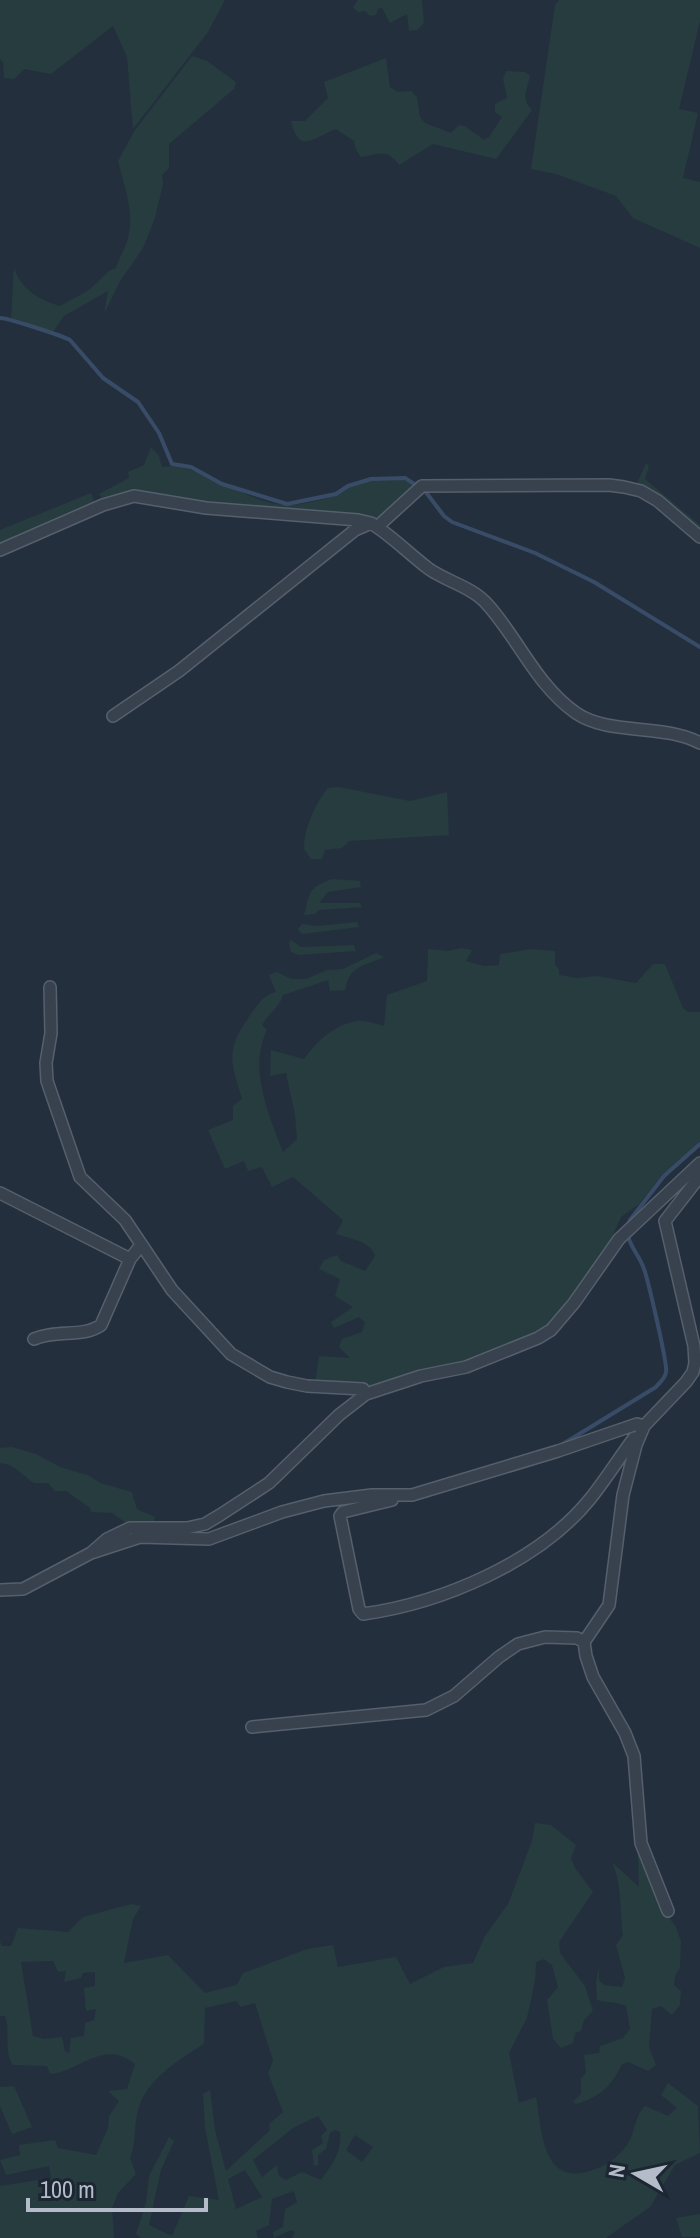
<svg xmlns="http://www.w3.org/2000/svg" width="700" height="2238" viewBox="0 0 700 2238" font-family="'Archivo Narrow',sans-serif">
<rect width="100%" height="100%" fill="#242f3e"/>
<path fill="#263c3f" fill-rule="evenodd" d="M0,0h225l-17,32 -75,97 -6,-72 -14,-31 -62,48 -27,-5 -10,10 -10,-1 -1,-16 -3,-3z
M358,0h64l2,23 -7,7 -8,1 -2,-17 -17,9 -8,-15 -4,1 -2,6 -6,1 -5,-5 -7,1 -5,-5z
M559,0h141v21l-21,88 19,4 -15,65 17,4v66l-67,-30 -17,-22 -60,-22 -25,-5 24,-164z
M192,56l15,5 29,21 -2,7 -65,55v24l-7,7 1,9 -8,34 -12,30 -23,33 -16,33 4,-23 -44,25 -11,16 -23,-5 -19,-9 3,-51c6,22 25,33 46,39l29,-16 20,-19 7,-3c3,-11 10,-20 12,-30 7,-26 -4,-52 -10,-77l17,-31z
M386,58l4,29 8,5 13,-1 6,6 3,20 5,6 26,10 8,-8 6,1 19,14 5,-3 13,-20 -7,-5v-8l12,-6 -4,-19 3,-8 19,1 5,4c-3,15 -10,21 2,34l-36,49 -63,-15 -34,21c-12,-18 -21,-10 -38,-8l-5,-7 -2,-9 -18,-12c-22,8 -37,27 -45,-8h14l23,-23 -4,-16z
M151,447l8,9 3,11c38,-7 86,40 128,38 15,-1 33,-5 48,-10 5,-2 9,-7 15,-9 20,-9 47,-11 65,1l-40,32 -5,1 -214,-23 -55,5 -5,-8 30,-16 -1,-6 16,-7z
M646,463l3,3 -4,13 55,46v9l-64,-48z
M91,493l4,10 -4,3 -91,38v-14z
M339,787l71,14 37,-9 2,43 -100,6 -7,7 -17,2 -3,9h-11l-7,-10c0,-21 11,-45 24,-61z
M332,879l28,2 1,6 -33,5 -9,11h41l2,4 -43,3 -4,4 -11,1c6,-23 4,-27 28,-36z
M357,922l2,5 -57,7 -4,-5 4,-5 15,2z
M291,940l10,7 53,-2 2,6 -57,4 -8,-3 -2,-9z
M461,948l11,2 -6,11 18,5 15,-1 1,-11 31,-5 24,2v14l4,4v6l18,3 20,-2 39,7 17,-19h12l18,44 5,4h12v129l-20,21 -18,13 -23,29 -18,13 -16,35 -20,30 -38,46 -83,37 -96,21 -53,-3 4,-27 31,2 -11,-11 3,-8 20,-7 3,-9 -6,-6 -25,11 -3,-6 22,-15 -18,-11 5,-17 -21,-10 5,-9 13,-5 4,6 24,10 10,-15c-4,-15 -25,-17 -39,-22l7,-14 -50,-43 -21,10 -10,-20 -14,4 -4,-10 -19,8 -17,-39 25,-10v-14l9,-7c-13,-43 -16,-50 11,-88 7,-9 11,-16 23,-19l-7,-17 8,-3 14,7h15l21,-9 16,-1 33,-16 8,4c-22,10 -34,8 -39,33l-15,1 -2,-11 -45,15c-2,10 -15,20 -21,30l5,5c-19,38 2,85 16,122l14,-13 -2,-24 -9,-42 -16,3 1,-26 33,9c13,-18 30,-34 53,-38 8,-1 19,3 27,5l3,-31 40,-14 1,-32 20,2z
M12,1447l24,7 24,13 30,9 10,7 32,9 5,17 18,8 -2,7 -24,1 -17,-12 -21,-1 -1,-4 -24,-17h-11l-7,-8h-14c-13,-8 -17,-18 -34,-20v-15z
M535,1823l16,2 25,20 -5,13 4,10 18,24 -34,50 1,11 25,33 8,25 -9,9 -3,11 -6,2 -2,10 -12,5 -8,-9 -6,-39 11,-13 -6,-22 -8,-6 -8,3 -1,19 -8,37 -18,35 10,50 17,-6c6,30 5,86 50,75 17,-4 31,-13 41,-27 9,-13 7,-29 18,-39l23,10 9,-8 -16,-13 7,-12 30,23 2,47 -25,12 -25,42 -44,31h-314l3,-6 -4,-2 -17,8 -1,-6 10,-5 2,-18 12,-7 -3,-11 -22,8 -3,26 -13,6 2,7h-117l-5,-4 10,-31 3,-27 20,-39 5,4 -13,29 -12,55 23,11 17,-40 30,4 -14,-72 -2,-34 7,-4 5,40 11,41 44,-41 -1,-6 14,-12 -15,-39 5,-12 -18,-58 -14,4 -5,-6 -31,7 -1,36c-27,17 -61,37 -67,71 -3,15 -1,28 -7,43l6,16 -18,19 -6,15 2,30h-114v-52l51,-8 -2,-12 -43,9 -6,-15 20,-5 -1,-10 36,-5 3,8 38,7 12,-27 1,-12 10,-15 -11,-10 19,-2 8,-25c-32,-26 -55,8 -85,10l-3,-8 -34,-1c-10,-13 -2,-34 -8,-49h-5v-75l2,5h9l7,-18 50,4 15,-15 48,-13 10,2 -8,13 -9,44 44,-8 37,38 32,-8 6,-12 64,-24 26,-4 5,22 58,-10 14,27 34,-17 29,-4 12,-27 23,-32 24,-63zM53,1961l5,11 8,-1 -2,11 17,-4 2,-5 12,-1v14l-11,2 2,23 10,-2 -2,11 -9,3 -1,13 -13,2 -2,15 -4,-2 -3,-14 -18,2 -11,-3 -12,-74zM318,2116l9,14 -6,6 2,7 -11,7 2,16 4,-1v-10l8,-6 4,-16 5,-3 5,2c2,21 -8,32 -19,48l-19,-8 -16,8 -7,-4 -2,-11 -15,12 -9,-17 40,-32zM355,2135l18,12 -11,15 -16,-12zM245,2170l17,27 -26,12 -8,-30z
M637,1832l29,81 10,14 5,15 -1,26 -5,8 -1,9 7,6 -1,14 -8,10 -11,-9 -9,3 -3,38 7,18 -8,6 -20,-9 -6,2c-11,23 -22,33 -46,40l-3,-2 8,-8v-16l5,-5 -2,-18 15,-2 1,-7 23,-8 7,-9 -4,-23c-10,-5 -19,-3 -29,-6l-1,-18 3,-15v13l5,5 18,2 3,-9 -9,-33 7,-10c-3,-24 -1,-51 -11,-73l27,25z
M14,2086l18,41 -20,7 -12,-28v-19z
M700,2214v23h-18l-6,-19z"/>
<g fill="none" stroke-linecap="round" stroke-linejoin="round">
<path stroke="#394c67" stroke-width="4" d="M0,318c8,0 63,18 70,22l33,38 35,24 21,31 13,31 19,3 31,17 65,20 49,-10 12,-8 23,-7 34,-1 20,13 19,25 8,6 83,31 59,29 106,65
M628,1227l2,-7 34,-44 36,-32
M563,1444l93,-57c4,-5 9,-8 10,-15 2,-7 -18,-92 -22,-103 -4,-12 -13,-21 -16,-33"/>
<defs>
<path id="street" d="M377,527l45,-41 187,-1 15,2 17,4 17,10 42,36
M0,550l103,-45 31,-9 72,12 152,12 13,3
M113,716l66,-45 176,-141 16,-7c21,13 38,31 58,46 19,13 43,18 58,35 31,34 49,81 89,109 34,23 86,10 124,30
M50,987l1,46 -5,30 1,18 33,96 45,43 47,70 59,64 39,23 17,5 20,4 56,3 3,5
M0,1193l130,66
M34,1339c23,-10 49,-1 67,-14l29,-66 11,-14
M392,1500l-49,12 -3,4 19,93 4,5c79,-11 176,-52 227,-115 16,-20 29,-41 44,-61
M91,1553l16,-14 23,-11h57l18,-4 15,-9 49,-32 70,-68 27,-21 55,-18 45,-9 72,-29 13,-8 23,-27 45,-64 81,-76
M0,1590l23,-1 68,-36 49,-16 69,2 73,-27 42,-11 48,-6h40l146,-44 79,-27 7,2
M252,1727l174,-17 28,-14 45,-39 19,-13 27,-7 32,1 7,4
M668,1911l-27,-68 -7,-87 -9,-23 -32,-56 -7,-21 -2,-14 25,-37 14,-110 13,-50 8,-19 42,-44 7,-10 2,-9 -1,-17 -29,-125 35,-45"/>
</defs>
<use href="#street" stroke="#565f6c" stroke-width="14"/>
<use href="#street" stroke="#38414e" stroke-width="11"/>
</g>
<g transform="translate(636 2174) rotate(279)" stroke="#1d2633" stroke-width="6" paint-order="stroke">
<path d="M0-6L14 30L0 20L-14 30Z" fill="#b4bcc9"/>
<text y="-12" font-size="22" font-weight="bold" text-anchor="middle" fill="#b4bcc9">N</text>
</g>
<path d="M28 2198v12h178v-12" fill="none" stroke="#b4bcc9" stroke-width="4"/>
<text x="40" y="2198" font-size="24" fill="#b4bcc9" stroke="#1d2633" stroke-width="6" paint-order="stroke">100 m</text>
</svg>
